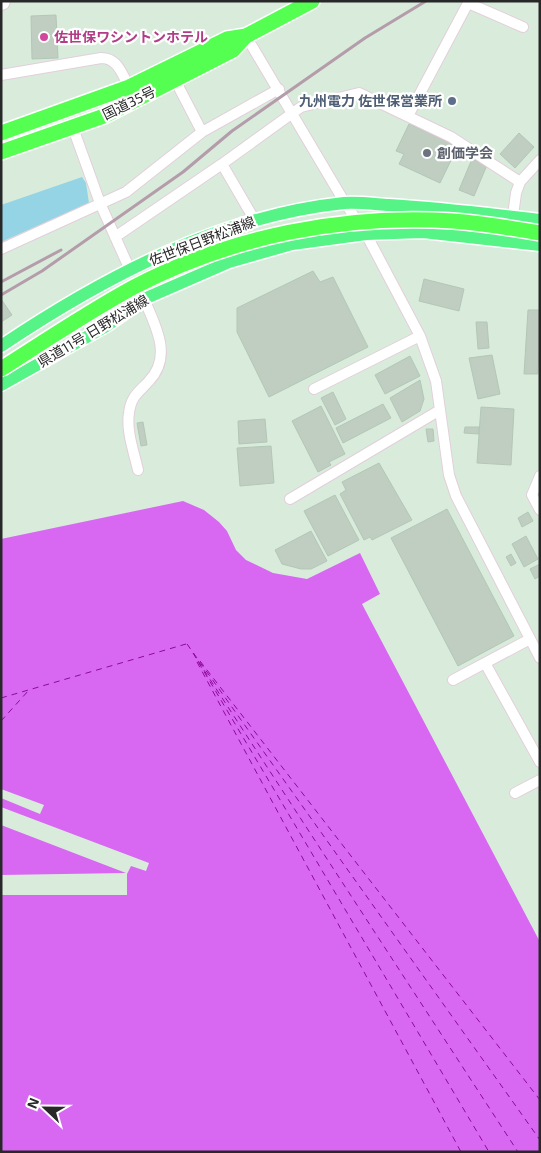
<svg xmlns="http://www.w3.org/2000/svg" width="541" height="1153" viewBox="0 0 541 1153" font-family="'Exo 2','Noto Sans JP',sans-serif">
<rect width="100%" height="100%" fill="#d9ecdc"/>
<path fill="#94d4e4" d="M82,177l4,6 3,20 -88,39v-37z"/>
<path fill="#d868f2" d="M183,501l21,9 15,12 8,9 9,19 10,10 27,13 34,6 53,-26 20,41 -18,10 178,338v210h-539v-613z"/>
<path fill="#d9ecdc" d="M1,789l43,16 -4,9 -39,-16z
M1,807l148,56 -3,8 -15,-5 -4,8v21h-126v-20l125,-2 -125,-48z"/>
<g fill="none" stroke-linecap="round" stroke-linejoin="round">
<path stroke="#8c099c" stroke-width="1" stroke-dasharray="6 5" stroke-linecap="butt" d="M187,644l353,496
M193,653l296,499
M198,661l320,491
M200,661l340,439
M197,662l264,490
M1,698l185,-54
M1,721l28,-31"/>
</g>
<path fill="#bfcec1" stroke="#b3c7b7" d="M56,15l2,43 -26,1 -1,-43z
M409,124l49,22 -18,37 -41,-19 5,-10 -8,-3z
M519,133l15,14 -19,21 -15,-14z
M472,159l15,6 -13,31 -15,-6z
M313,271l7,11 13,-5 35,70 -99,50 -32,-65v-24z
M424,279l40,10 -5,22 -40,-10z
M1,299l11,16 -11,7z
M528,310h12l-2,64h-14z
M476,322h11l2,26 -11,1z
M492,355l8,39 -22,5 -9,-41z
M410,356l10,20 -35,18 -10,-19z
M420,380l4,19 -4,12 -18,11 -12,-24z
M333,392l13,27 -11,6 -14,-27z
M383,404l8,14 -48,25 -7,-15z
M321,406l24,48 -16,8 2,3 -13,7 -26,-51z
M481,407l33,2 -3,56 -34,-2z
M265,419l2,23 -28,2 -1,-23z
M143,422l4,23 -6,1 -4,-23z
M465,427h14v7l-15,-1z
M426,429h7l1,12 -6,1z
M271,446l3,37 -34,3 -3,-38z
M379,463l33,57 -40,20 -2,-3 -6,3 -24,-46 6,-4 -4,-8z
M335,495l24,45 -31,16 -24,-45z
M447,509l67,127 -56,30 -67,-128z
M528,512l5,9 -11,6 -4,-9z
M311,531l16,30 -16,8h-10l-19,-5 -7,-14z
M526,536l12,23 -14,8 -12,-23z
M511,554l5,9 -5,3 -5,-9z
M540,564v12l-5,3 -5,-10z"/>
<g fill="none" stroke-linecap="round" stroke-linejoin="round">
<defs>
<path id="minor" d="M1,5l3,-1 1,-3
M246,36l99,167 21,31 54,102 16,45 13,94 7,21 84,162
M1,75l100,-17c17,0 21,16 28,29
M408,116l60,-113 55,24
M73,128l27,75 30,67
M202,132l77,-43
M222,164l32,55
M512,223l4,-30 4,-11 20,-22
M115,237l107,-73 79,-57 58,-14 92,44 69,45
M1,249l125,-57 76,-60 -27,-52
M314,389l106,-53
M138,470c-4,-18 -12,-39 -9,-57 2,-17 10,-21 20,-32 24,-25 6,-56 -5,-82
M540,476l-8,19 8,15
M290,499l150,-89
M485,663l55,99
M453,680l77,-41
M515,793l25,-13"/>
<path id="major" d="M1,346c103,-69 218,-130 343,-143 14,-1 30,1 45,2 51,3 100,9 151,15
M1,385l107,-60 36,-26 85,-37 63,-18 74,-10 57,-2 117,13"/>
<path id="highway" d="M1,133l128,-46 98,-48 19,-3 66,-35
M1,152l103,-36 129,-66 13,-14"/>
</defs>
<use href="#minor" stroke="#e2cfdb" stroke-width="12"/>
<use href="#major" stroke="#fff" stroke-width="15"/>
<use href="#highway" stroke="#fff" stroke-width="18"/>
<use href="#minor" stroke="#fff" stroke-width="10"/>
<use href="#major" stroke="#56f487" stroke-width="12"/>
<use href="#highway" stroke="#54ff51" stroke-width="15"/>
<path stroke="#b49caa" stroke-width="3" d="M1,282l60,-32
M1,295l41,-24 141,-99 49,-41 133,-93 61,-37"/>
<defs>
<path id="highway-bridge" d="M1,369c44,-28 87,-57 133,-82 98,-51 209,-73 319,-66 29,2 58,7 87,12"/>
</defs>
<use href="#highway-bridge" stroke="#fff" stroke-width="18" stroke-linecap="butt"/>
<use href="#highway-bridge" stroke="#54ff51" stroke-width="15"/>
</g>
<circle fill="#d1479c" stroke="#fff" stroke-width="2" cx="44" cy="37" r="5"/>
<circle fill="#5c6f8a" stroke="#fff" stroke-width="2" cx="452" cy="101" r="5"/>
<circle fill="#6b7280" stroke="#fff" stroke-width="2" cx="427" cy="153" r="5"/>
<g text-anchor="middle" stroke-width="4.5" stroke-linejoin="round" paint-order="stroke">
<g font-size="14" font-weight="bold" fill="#b23c85" stroke="#fff" text-anchor="start">
<text x="54" y="42">佐世保ワシントンホテル</text>
</g>
<g font-size="14" font-weight="bold" fill="#4e5e75" stroke="#fff" text-anchor="end">
<text x="442" y="106">九州電力 佐世保営業所</text>
</g>
<g font-size="14" fill="#282828" stroke="#fff">
<text transform="translate(129 103) rotate(-26)" y="5">国道35号</text>
<text transform="translate(202 241) rotate(-21)" y="5">佐世保日野松浦線</text>
<text transform="translate(93 331) rotate(-31)" y="5">県道11号 日野松浦線</text>
</g>
<g font-size="14" font-weight="bold" fill="#5b616d" stroke="#fff" text-anchor="start">
<text x="437" y="158">創価学会</text>
</g>
</g>
<rect width="541" height="1153" fill="none" stroke="#282828" stroke-width="5"/>
<g transform="translate(45 1108) rotate(292)" stroke="#ffffff" stroke-width="4" paint-order="stroke">
<path d="M0-4L9 19L0 12L-9 19Z" fill="#282828"/>
<text y="-8" font-size="14" font-weight="bold" text-anchor="middle" fill="#282828">N</text>
</g>
</svg>
